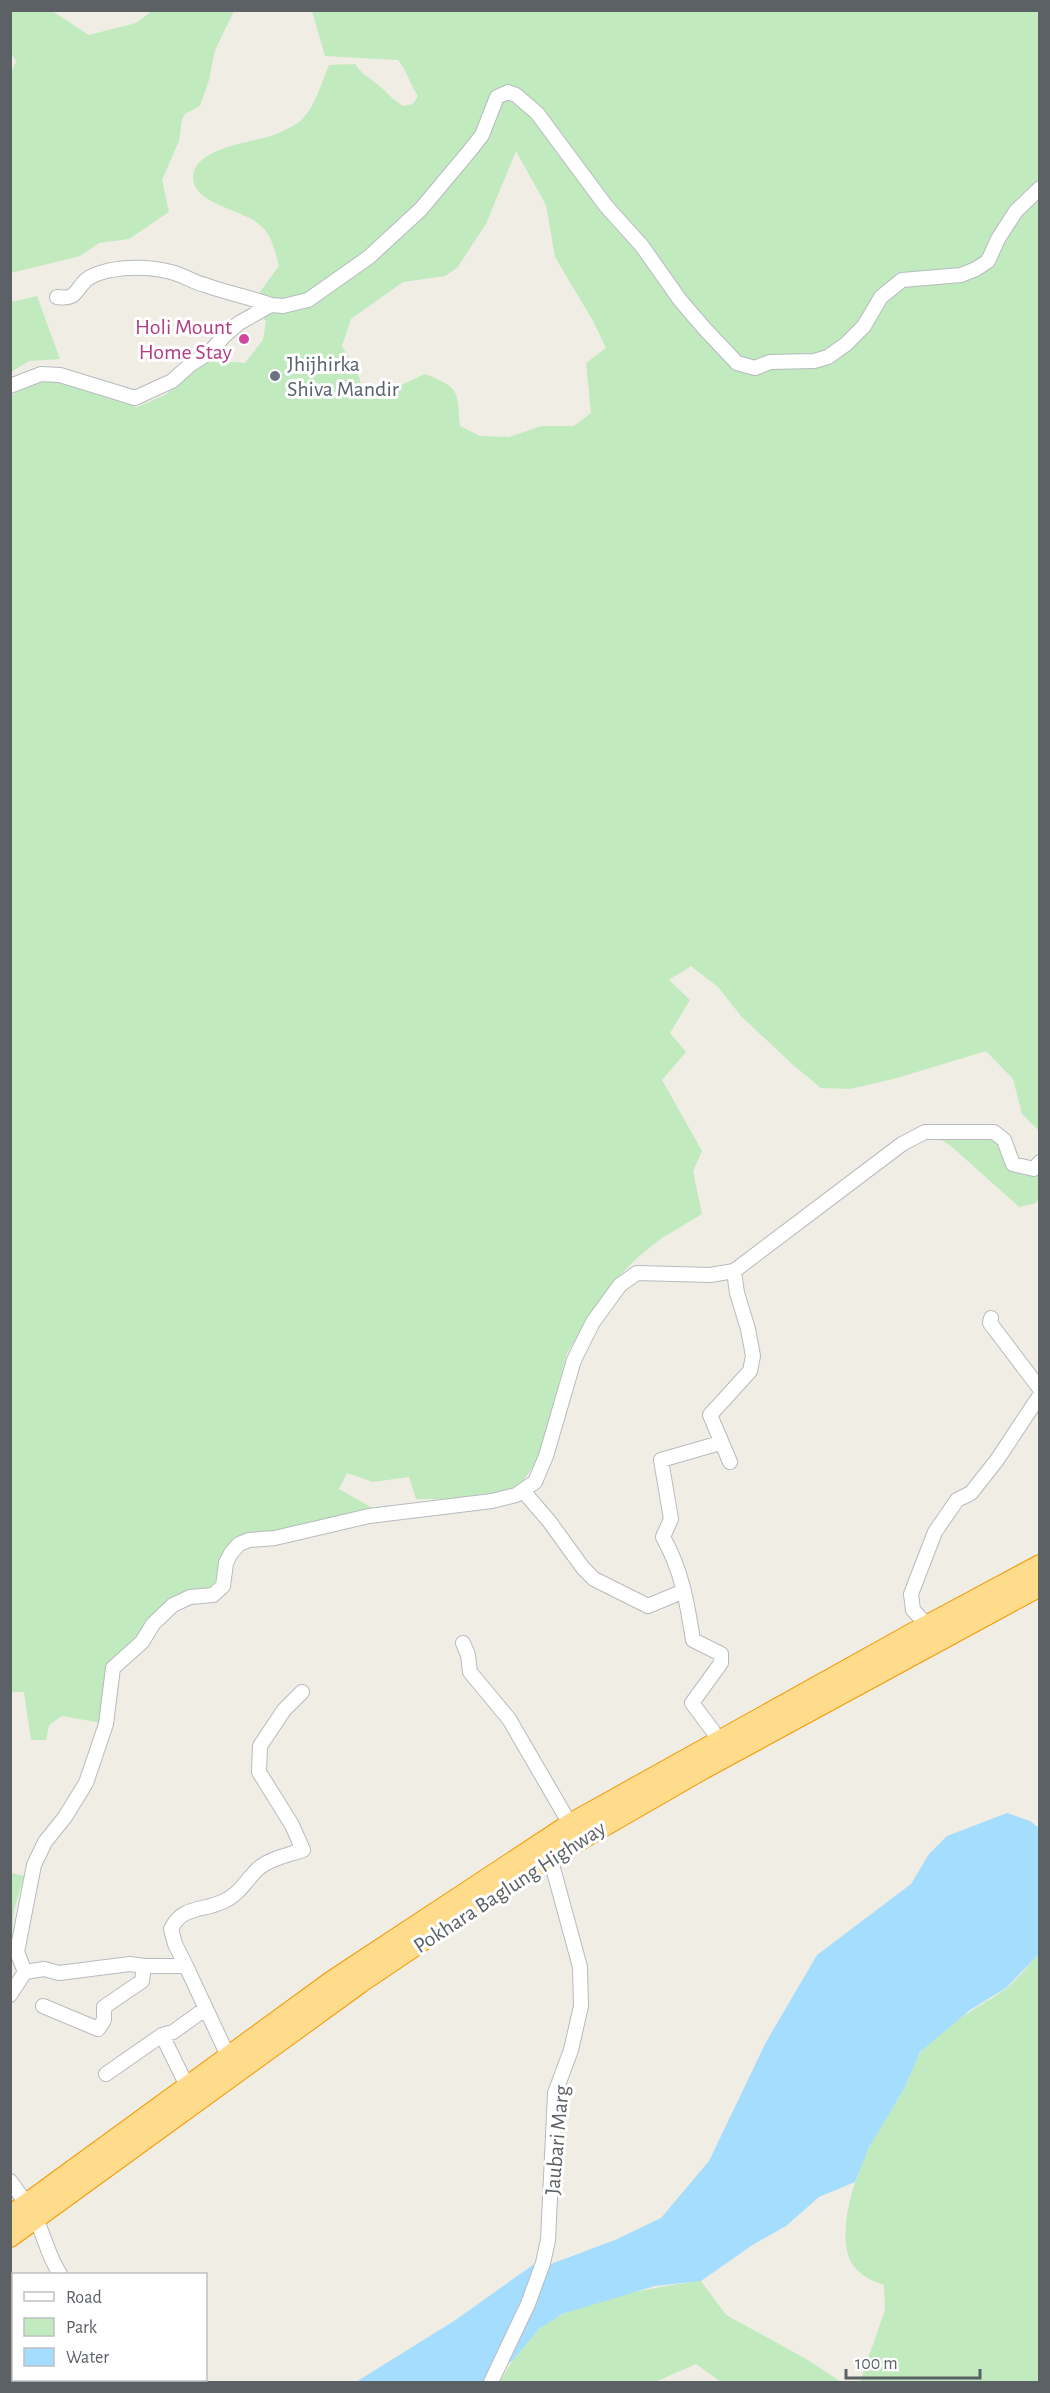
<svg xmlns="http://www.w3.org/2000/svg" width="1050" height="2393" viewBox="0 0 1050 2393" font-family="'Alegreya Sans',sans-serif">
<rect width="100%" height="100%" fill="#f0ede4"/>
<path fill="#c1eabe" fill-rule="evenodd" d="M11,10l41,1 37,24 47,-12 16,-12h82l-19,39 -6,30 -9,26 -15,8 -3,6 -3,21 -17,39 7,32 -40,27 -30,4 -19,13 -69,17 -1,-198 6,-14 -5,-8z
M312,11h727v1120l-17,-17 -9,-35 -27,-28 -89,27 -47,11 -29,-1 -29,-24 -51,-48 -23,-29 -27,-21 -22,14 21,20 -20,33 16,19 -24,28 40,71 -9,20 9,43 -40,24 -24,19 -26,26 -45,70 -29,107 -18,25 -21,8 -38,6h-45l-7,-22 -36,5 -26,-9 -8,16 35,20 -85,22 -26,1 -26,6 -25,50 -32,6 -60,62 -18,67 -40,-7 -13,9 -3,15h-15l-7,-48h-13v-1297l34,-15 30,6 62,21 28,-12 44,-35 36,3 18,-23 3,-19 -15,-17 28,-38c-4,-15 -7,-31 -19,-41 -17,-16 -68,-20 -67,-49 2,-28 58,-34 78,-40 8,-3 21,-9 28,-14 16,-13 22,-39 30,-57l26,-1c9,12 11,11 22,20 9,7 16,16 26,22l10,-2 5,-8c-8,-12 -11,-25 -20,-36l-73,-4zM516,151l30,54 9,52 38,64 13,27 -20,15 5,50 -17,13h-33l-32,11 -29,-1 -20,-10c-3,-36 0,-38 -35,-52l-57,26 -12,-30 -14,-24 9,-27 52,-37 42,-6 12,-8 29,-44z
M37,296l23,63 -31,2 -18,11v-70z
M935,1136l58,2 10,9 5,15 31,7v28l-3,6 -17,4 -68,-61z
M11,1873l13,3 -10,34 -3,37z
M1039,1954v428h-179l25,-72 -1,-25c-12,-4 -27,-11 -33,-23 -15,-29 4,-87 18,-114 9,-21 24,-39 35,-59 6,-11 9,-27 17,-37 20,-28 61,-45 87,-65 11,-9 21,-23 31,-33z
M701,2281l25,34 82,45 33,22h-120l-25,-18 -41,18h-155c10,-19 22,-37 38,-52 30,-28 121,-44 163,-49z"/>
<path fill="#a5ddff" d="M1007,1813l23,8 9,7v126l-33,34 -36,22 -50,42 -16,37 -35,58 -14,35 -36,15 -33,29 -32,18 -53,37 -46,5 -93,28 -23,15 -28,33 -15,7 -13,13h-127l98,-61 83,-59 14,2 64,-24 46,-22 48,-57 57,-119 51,-87 94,-71 18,-30 18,-18z"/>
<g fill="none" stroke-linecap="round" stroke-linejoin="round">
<defs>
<path id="minor" d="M57,297c20,3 18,-7 29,-17 7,-6 17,-8 25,-10 22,-4 48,-3 69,5 8,3 16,8 25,10 22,8 44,12 66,20
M10,386l31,-12 19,1 75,23 37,-17 19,-17 19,-12 13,-15 16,-14 32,-18 12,1 25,-6 61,-43 52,-48 51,-61 10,-13 15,-38 11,-5 8,3 21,18 69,93 36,40 38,54 24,28 33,35 18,5 15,-6 44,-1 14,-4 18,-13 18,-18 17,-29 21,-17 59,-5 15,-6 12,-8 10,-22 18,-28 24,-23
M991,1318l-1,5 50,66
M730,1462l-20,-47 40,-44 3,-15 -5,-27 -11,-36 -3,-22
M523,1491l26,30 34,47 11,11 54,27 36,-15
M927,1625l-14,-15 -2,-16 24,-62 22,-32 14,-7 26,-33 43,-65
M463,1643l5,12 2,17 39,47 61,105
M717,1741l-4,-10 -21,-28 29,-40v-9l-28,-14c-6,-38 -11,-69 -30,-103l8,-18 -10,-59 59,-17
M186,1966l-11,-22 -4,-15c11,-23 31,-18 51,-27 19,-8 24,-23 38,-35 12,-9 28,-12 43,-17l-11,-25 -33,-53 1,-26 24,-36 18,-18
M25,1972l-8,-20 17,-87 11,-23 20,-25 21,-34 20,-59 7,-56 29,-26 11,-18 20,-19 17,-8 23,-2 10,-9 3,-23 5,-10 8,-9 10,-4 26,-2 94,-22 123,-15 24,-6 19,-13 11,-26 28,-96 19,-38 27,-37 17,-12 73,2 24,-4 168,-127 23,-12h69l10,8 9,24 21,5 6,-7
M10,1995l15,-23 19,-3 15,4 71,-9 14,2
M43,2006l55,23 6,-9v-13l38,-26 2,-15h42l43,92
M162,2035l11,-3 32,-23
M106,2074l56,-39 26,53
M10,2181l17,23
M36,2219c9,19 13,39 24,55
M66,2380l1,2
M491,2382l37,-78 15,-41 5,-23 7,-147 16,-43 10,-44 -1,-39 -30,-110"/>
<path id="highway" d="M10,2216l322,-235 238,-157 343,-191 127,-68
M10,2237l350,-254 166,-112 177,-102 337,-183"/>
</defs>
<use href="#minor" stroke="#b7bbbf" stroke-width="16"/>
<use href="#highway" stroke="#f49900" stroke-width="22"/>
<use href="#minor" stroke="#fff" stroke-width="14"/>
<use href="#highway" stroke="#ffdb8c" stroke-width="20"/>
</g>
<circle fill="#d1479c" stroke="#fff" stroke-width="2" cx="244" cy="339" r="6"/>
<circle fill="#6b7280" stroke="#fff" stroke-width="2" cx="275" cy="376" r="6"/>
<g text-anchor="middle" stroke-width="6" stroke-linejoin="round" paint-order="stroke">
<g font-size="22" fill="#b23c85" stroke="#fff" text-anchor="end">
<text x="232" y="334">Holi Mount<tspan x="232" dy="25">Home Stay</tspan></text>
</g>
<g font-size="22" fill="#5b616d" stroke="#fff" text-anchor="start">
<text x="287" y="371">Jhijhirka<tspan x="287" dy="25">Shiva Mandir</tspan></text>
</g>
<g font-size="22" fill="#5c6166" stroke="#fff">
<text transform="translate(509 1886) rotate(-33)" y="8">Pokhara Baglung Highway</text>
<text transform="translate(556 2140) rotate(-85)" y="8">Jaubari Marg</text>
</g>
</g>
<rect width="1050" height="2393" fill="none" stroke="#5c6166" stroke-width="24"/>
<rect x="12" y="2273" width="195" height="108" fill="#ffffff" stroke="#bec0c2" stroke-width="1.5"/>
<rect x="24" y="2292" width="30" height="9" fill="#ffffff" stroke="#bec0c2" stroke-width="1.5"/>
<text x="66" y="2303" font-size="18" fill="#5c6166">Road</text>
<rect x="24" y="2318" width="30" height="18" fill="#c1eabe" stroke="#bec0c2" stroke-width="1.5"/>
<text x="66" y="2333" font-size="18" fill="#5c6166">Park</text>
<rect x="24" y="2348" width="30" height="18" fill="#a5ddff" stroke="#bec0c2" stroke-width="1.5"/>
<text x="66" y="2363" font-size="18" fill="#5c6166">Water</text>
<path d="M846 2369v9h134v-9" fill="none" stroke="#5c6166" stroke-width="3"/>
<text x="855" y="2369" font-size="18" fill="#5c6166" stroke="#ffffff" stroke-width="4.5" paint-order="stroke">100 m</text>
</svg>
